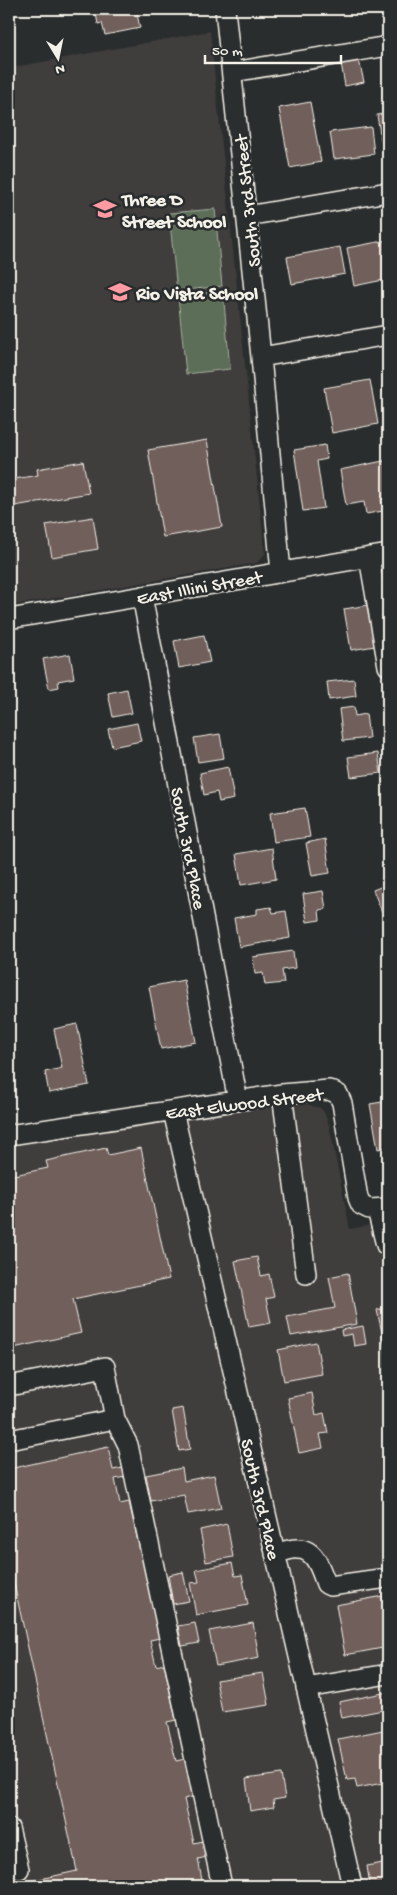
<svg xmlns="http://www.w3.org/2000/svg" width="397" height="1895" viewBox="0 0 397 1895" font-family="'Gochi Hand',sans-serif">
<rect width="100%" height="100%" fill="#2a2d2e"/>
<filter id="ink" filterUnits="userSpaceOnUse"><feTurbulence type="fractalNoise" baseFrequency=".02" numOctaves="2"/><feDisplacementMap in="SourceGraphic" scale="10" xChannelSelector="R" yChannelSelector="G"/><feConvolveMatrix kernelMatrix="1 2 1 2 8 2 1 2 1" color-interpolation-filters="sRGB"/></filter>
<g filter="url(#ink)">
<path fill="#3f3c3c" d="M210,31l55,523 -8,9 -248,43v-538z
M306,1104l14,4 4,4 5,13 21,104 38,-7v664h-379v-740l152,-25z"/>
<path fill="#5c6e58" stroke="#a8b0a0" d="M215,209l7,77 -45,5 -8,-78z
M223,291l7,78 -44,5 -8,-78z"/>
<path fill="#715e5b" stroke="#f4f1e8" d="M95,9h41l4,19 -35,7 -3,-12 -4,1z
M359,60l5,22 -19,4 -4,-23z
M310,102l11,60 -31,6 -11,-60z
M388,113v38l-5,1 -6,-37z
M371,127l3,27 -40,5 -4,-27z
M388,240v29h-2l2,10 -34,7 -7,-38z
M340,247l5,27 -53,10 -5,-27z
M370,380l8,44 -46,9 -8,-45z
M388,385v37l-6,-36z
M207,440l15,87 -59,10 -15,-87z
M325,445l2,14 -10,2 7,47 -21,3 -9,-61z
M388,460v38l-7,1 2,12 -17,3 -2,-12 -18,3 -6,-35z
M83,461l6,32 -80,14v-27l29,-5 -1,-6z
M93,517l5,32 -46,8 -6,-32z
M369,605l6,41 -24,4 -7,-41z
M204,635l6,27 -31,6 -5,-27z
M70,654l4,24 -16,3 1,6 -10,2 -6,-30z
M354,679l2,17 -27,4 -2,-18z
M127,689l5,24 -19,4 -5,-24z
M354,707l1,9 11,-2 3,24 -26,3 -4,-32z
M137,723l4,18 -29,6 -4,-18z
M220,734l4,24 -26,4 -4,-24z
M378,753l3,20 -30,4 -3,-20z
M228,767l6,32 -15,3 -2,-10 -13,3 -4,-22z
M305,808l5,29 -36,5 -4,-29z
M325,839l5,34 -18,3 -6,-33z
M272,848l4,31 -35,6 -5,-31z
M388,884v25l-6,3 -9,-22z
M323,891l3,18 -7,1 1,10 -13,2 -4,-28z
M271,907l2,6 13,-2 4,27 -51,9 -5,-29 23,-4v-5z
M293,951l2,17 -13,2 2,13 -19,2 -2,-12 -8,1 -2,-17z
M184,980l12,62 -35,7 -12,-62z
M77,1024l12,61 -40,8 -4,-21 17,-4 -8,-39z
M388,1101v46l-10,2 -8,-45z
M106,1148l2,7 33,-7 28,131 -96,20 8,34 -72,16v-173l39,-8 -2,-7z
M257,1257l4,19 8,-2 5,23 -8,2 5,24 -22,4 -14,-66z
M348,1273l9,51 -66,12 -4,-19 48,-9 -6,-31z
M388,1307v53l-11,-50z
M363,1326l3,18 -12,2 -2,-12 -10,2 -1,-6z
M316,1342l6,32 -38,7 -6,-31z
M312,1393l4,22 8,-2 4,20 -8,1 3,14 -24,5 -11,-55z
M183,1408l7,41 -11,2 -7,-41z
M108,1447l5,23 10,-2 2,9 -10,2 5,25 9,-2 31,136 -10,2 6,26 8,-2 12,56 -9,2 9,39 9,-2 6,27 1,11 -8,2 10,44 9,-2 4,16 -9,2 5,27 9,-2v2h-194l-1,-2 60,-13 -68,-310v-92z
M182,1468l2,13 30,-6 7,33 -33,6 -4,-19 -33,6 -5,-26z
M227,1524l6,33 -27,5 -6,-32z
M232,1563l3,13 7,-1 6,30 -52,10 -6,-32 9,-1 -3,-12z
M183,1572l6,29 -16,3 -5,-29z
M388,1595v52l-43,8 -9,-50z
M195,1623l4,20 -17,3 -4,-20z
M253,1623l6,35 -43,8 -7,-35z
M263,1673l6,32 -47,7 -6,-32z
M388,1692v17l-46,9 -3,-16z
M388,1729v53l-31,6 -2,-9 -8,1 -9,-41z
M281,1774l4,24 -12,2 1,7 -24,4 -4,-32z
M388,1862v24h-18l-3,-20z"/>
<g fill="none" stroke-linecap="round" stroke-linejoin="round">
<defs>
<path id="minor" d="M225,9l36,348 20,215
M233,72l155,-26
M247,216l141,-24
M261,357l127,-22
M369,557l19,109
M142,596l96,505
M9,619l379,-65
M282,1094l24,180
M173,1111l179,775
M9,1135l273,-41 47,-4 9,4 4,9 16,95 3,7 8,4 19,-1
M377,1210l9,35 2,1
M9,1386l96,-19 10,52
M9,1440l106,-21 13,26 94,441
M275,1554c7,-2 16,-6 23,-5 18,0 23,22 28,35l4,2 50,-7
M306,1688l82,-14
M9,1828l10,41"/>
</defs>
<use href="#minor" stroke="#f4f1e8" stroke-width="22"/>
<use href="#minor" stroke="#2a2d2e" stroke-width="19"/>
</g>
</g>
<defs>
<symbol id="school-bare" viewBox="-9 -9 18 18"><path d="M0-5L7-2L0 1L-7-2ZM-4 1L0 2.5L4 1V4Q0 6-4 4Z" fill="#ff9aa2" stroke="#2a2d2e" stroke-width="2.5" paint-order="stroke"/></symbol>
</defs>
<g fill-rule="evenodd">
<use href="#school-bare" x="89" y="193" width="32" height="32"/>
<use href="#school-bare" x="104" y="276" width="32" height="32"/>
</g>
<g text-anchor="middle" stroke-width="5" stroke-linejoin="round" paint-order="stroke">
<g font-size="19" font-weight="bold" fill="#f4f1e8" stroke="#2a2d2e" text-anchor="start">
<text x="122" y="205">Three D<tspan x="122" dy="22">Street School</tspan></text>
<text x="136" y="299">Rio Vista School</text>
</g>
<g font-size="19" fill="#f4f1e8" stroke="#2a2d2e">
<text transform="translate(246 201) rotate(-96)" y="7">South 3rd Street</text>
<text transform="translate(199 586) rotate(-10)" y="7">East Illini Street</text>
<text transform="translate(190 848) rotate(79)" y="7">South 3rd Place</text>
<text transform="translate(244 1102) rotate(-7)" y="7">East Elwood Street</text>
<text transform="translate(262 1499) rotate(77)" y="7">South 3rd Place</text>
</g>
</g>
<rect width="397" height="1895" fill="none" stroke="#2a2d2e" stroke-width="30"/>
<rect x="15" y="15" width="367" height="1865" fill="none" stroke="#f4f1e8" stroke-width="2" filter="url(#ink)"/>
<g transform="translate(58 58) rotate(170)" stroke="#2a2d2e" stroke-width="4" paint-order="stroke">
<path d="M0-4L9 19L0 12L-9 19Z" fill="#f4f1e8"/>
<text y="-8" font-size="14" font-weight="bold" text-anchor="middle" fill="#f4f1e8">N</text>
</g>
<path d="M205 55v8h136v-8" fill="none" stroke="#f4f1e8" stroke-width="2.5"/>
<text x="212" y="55" font-size="15" fill="#f4f1e8" stroke="#2a2d2e" stroke-width="4" paint-order="stroke">50 m</text>
</svg>
